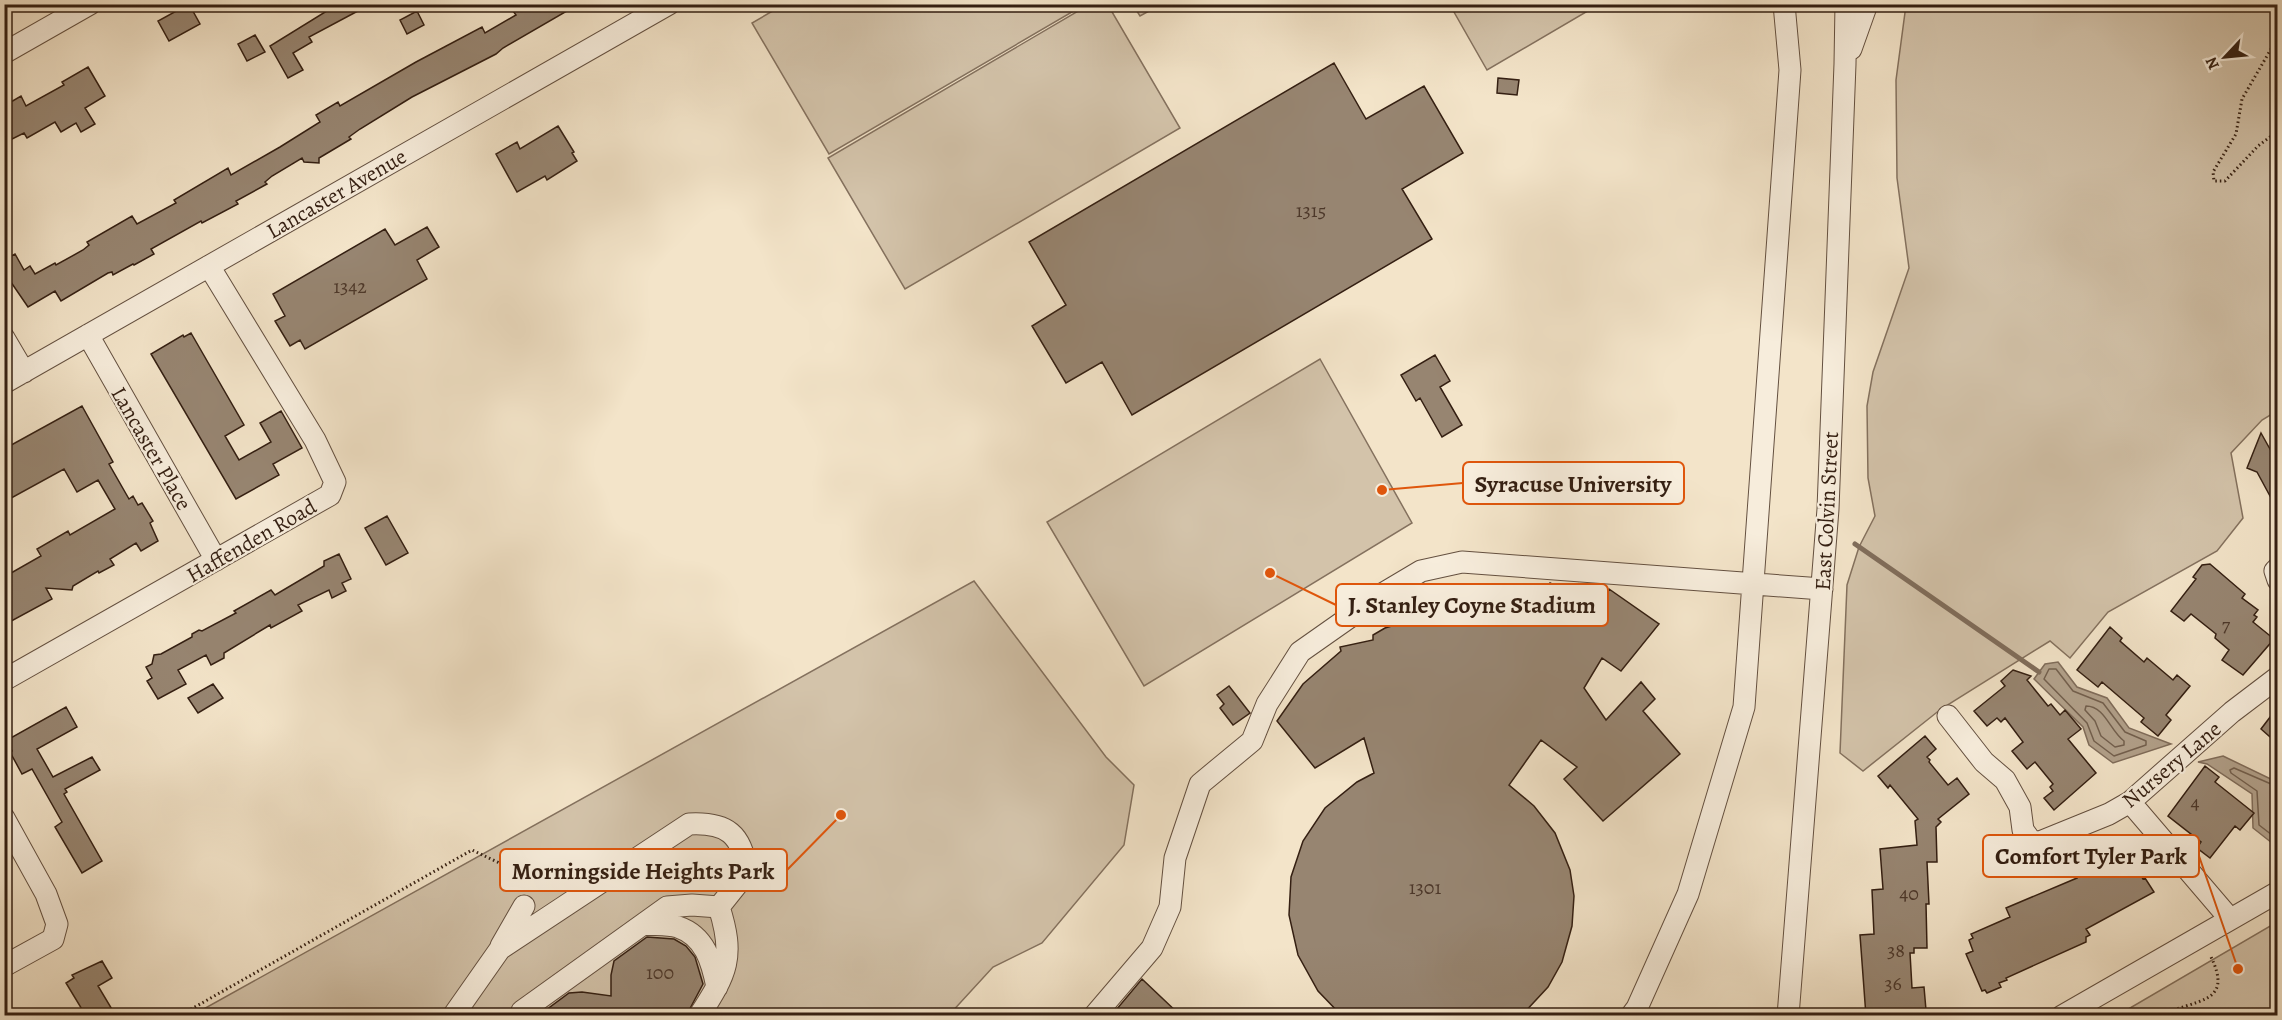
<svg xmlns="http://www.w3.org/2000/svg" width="2282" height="1020" viewBox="0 0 2282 1020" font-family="Alegreya,serif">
<rect width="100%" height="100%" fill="#f3e4c9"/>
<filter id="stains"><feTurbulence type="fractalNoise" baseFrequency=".00333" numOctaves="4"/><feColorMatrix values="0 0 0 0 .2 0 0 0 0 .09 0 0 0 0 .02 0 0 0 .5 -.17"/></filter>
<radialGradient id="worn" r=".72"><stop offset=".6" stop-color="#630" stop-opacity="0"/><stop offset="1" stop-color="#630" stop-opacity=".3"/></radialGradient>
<path fill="#d3c3aa" stroke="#84715e" stroke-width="1.5" d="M1090,4l18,1 72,123 -275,161 -77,-131z
M783,5v-1l301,1 -255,149 -77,-131z
M1133,5h27l-20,11z
M1450,5h148l-111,65z
M1906,5h371v406l-15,9 -31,33 12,65 -26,33 -109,61 -38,46 -20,-17 -109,68 -78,62 -23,-18 7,-168 12,-38 16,-31 -7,-38 -1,-72 6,-34 36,-104 -12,-90 -1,-98z
M1320,359l92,164 -268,163 -97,-164z
M974,581l132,176 28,28 -10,60 -82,98 -49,24 -44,48 -758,1z
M2277,922v93h-159z"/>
<path fill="#b2a18b" stroke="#806d5b" stroke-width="1.5" d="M2058,662l19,25 30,11 22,30 42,16 -58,19 -24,-18 -6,-18 -49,-48 11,-15z
M2223,756l54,26v59l-5,2 -19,-15 -1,-34 -45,-30 -9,-2z"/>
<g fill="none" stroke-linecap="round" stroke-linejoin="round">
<path stroke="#73604e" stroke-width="1.5" d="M2049,669h7l17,22 30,12 22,29 21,9v4l-32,11 -20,-15 -7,-18 -43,-44z
M2086,706c19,0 24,25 38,35v4l-9,2 -14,-11 -6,-15 -10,-11z
M2278,787l-44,-19 -4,2 1,3 26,18 2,34 13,10h6"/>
<path stroke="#806d5b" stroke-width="5" d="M1855,544l184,128"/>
</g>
<path fill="#978571" stroke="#341f12" stroke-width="1.5" d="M189,4l11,20 -31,17 -11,-20z
M338,4h33l-62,33 3,5 -19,11 10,17 -15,8 -18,-32z
M523,4h56l-76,44 -7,6 -84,43 -52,32 -11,8 2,2 -32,19v5l-15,-1 -2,-4 -30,18 -7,6 2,2 -31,17 2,3 -36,19 -1,-2 -50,28 3,5 -20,11 -1,-1 -20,11 -1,-3 -4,1 -47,28 -6,-10 -27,16 -24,-35v-12l11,-6 9,16 6,-4 5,8 20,-11 1,2 27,-15 6,-5 -2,-3 45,-26 5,8 39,-21 -2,-3 54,-32 3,7 49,-28 40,-25 -4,-7 22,-13 2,4 76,-44 66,-35 3,6 31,-18 -3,-4z
M417,11l7,14 -17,9 -7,-14z
M255,35l10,17 -18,9 -9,-17z
M1334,63l32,56 58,-33 39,67 -61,36 30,50 -300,176 -30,-53 -36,21 -34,-57 34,-21 -37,-63z
M88,67l17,29 -20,12 10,16 -14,8 -5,-9 -15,9 -6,-10 -28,16 -3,-5 -20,10v-37l17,-10 5,10 38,-21 -2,-3z
M1498,78l21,2 -2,15 -20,-2z
M558,126l16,26 -2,1 5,8 -30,19 -2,-4 -28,16 -21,-38 21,-12 3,7z
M427,227l12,20 -22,13 10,19 -122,70 -5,-9 -10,6 -15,-25 10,-5 -12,-22 112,-65 10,16z
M191,333l53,92 -19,11 14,24 32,-18 -11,-19 21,-12 21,37 -29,16 6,11 -43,24 -85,-145 32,-19 1,2z
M1435,355l15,26 -10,6 22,38 -20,12 -22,-39 -4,3 -15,-26z
M82,406l31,56 -4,2 20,35 4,-3 5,9 4,-2 11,18 -3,2 8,18 -17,10 -5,-8 -26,16 4,6 -15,8 -1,-2 -25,15 -1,4 -26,-2 6,11 -48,26v-48l37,-21 -4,-7 31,-18 2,4 45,-26 -17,-29 -21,12 -13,-23 -60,33v-53z
M2261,433l14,25 2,1v50l-20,-37 -10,-4z
M387,516l21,37 -22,12 -21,-37z
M339,554l12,25 -9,4 4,8 -14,7 -3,-8 -31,15 4,6 -31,17 -1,-3 -46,28v5l-13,7 -5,-10 -28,15 8,14 -28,15 -11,-18 5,-3 -6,-11 6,-3 2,-9 7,-1 31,-17v-3l7,-4 3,1 34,-18 -2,-2 37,-21 4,5 49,-29v-5z
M2210,564l35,30 -3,4 16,12 -4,5 3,2 -4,5 21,17 -31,36 -21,-15 7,-10 -14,-12 1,-4 -25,-20 -7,7 -13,-10 25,-32 -3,-2 9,-12z
M1550,583l25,12 4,-11 24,15 6,-10 50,35 -38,47 -19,-13 -18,30 22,32 35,-38 14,17 -12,12 37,43 -77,67 -39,-42 13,-12 -36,-27 -32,45 25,21 21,27 15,37 4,26 -2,30 -10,36 -14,25 -27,29h-179l-24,-25 -20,-36 -9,-40 2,-38 12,-36 22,-33 32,-26 17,-9 -10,-35 -49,30 -38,-47 26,-37 38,-33 -1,-4 33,-7v-5l12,-7 17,-5v-6l17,-2 1,-13h38l56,12 6,-18 23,9z
M2110,627l12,11 -2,3 24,21 3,-4 26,22 4,-5 13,11 -24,29 5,5 -13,16 -17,-14 3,-4 -42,-36 -4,5 -21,-17z
M2013,670l18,6 -4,4 21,26 3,-2 9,11 5,-5 16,19 -13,10 28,34 -42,37 -10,-12 9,-7 -3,-4 3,-3 -18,-22 -8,7 -15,-18 11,-9 -18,-24 -4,4 -4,-4 -10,8 -13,-15 31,-25 -4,-5z
M213,684l10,14 -25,15 -10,-15z
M1229,686l21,27 -17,12 -13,-17 4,-4 -7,-9z
M66,707l11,20 -40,22 16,28 39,-20 8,13 -35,19 2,3 -3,2 38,67 -20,12 -27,-46 7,-5 -30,-53 -10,5 -12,-22 2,-1 -5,-11z
M2277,708v35l-16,-14z
M1925,736l11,13 -9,8 3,3 -1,2 19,23 9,-7 12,16 -31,25 3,3 -5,5 1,35h-10l2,42h-3l1,44h-13v5h-4l2,35 12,-1 2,23 -21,1v5h-39l-6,-81 14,-1 -2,-44 11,-1 -3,-40 37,-4 -2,-24 3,-2 -28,-34 -2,3 -10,-12z
M2205,766l14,11 -4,5 39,31 -14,17 -5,-4 -25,32 -13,-10 4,-6 -33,-26z
M2122,843l21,36 2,-1 9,14 -68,37 4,6 -4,2v5l-80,36 1,2 -8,3 2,4 -14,6 -2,-3 -3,1 -16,-37 7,-3 -4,-11 4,-2 -2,-4 39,-17 -4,-9 71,-30 -3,-6z
M647,937l27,2 12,7 9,11 8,27 -17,32h-148l31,-23 13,-1 29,4v-21l3,-14z
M102,961l10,17 -14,8 18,30h-30l-20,-33 8,-5 -2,-3z
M1142,979l39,37h-70z"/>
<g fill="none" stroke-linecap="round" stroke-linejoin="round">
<defs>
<path id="minor" d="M1851,49l16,-45
M4,53l86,-49
M88,335l128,225
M4,338l20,34
M4,383l665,-379
M2278,568l-3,3 3,9
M4,680l326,-185 5,-13 -20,-42 -106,-174
M1948,716l36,46 21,18 15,27 3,23 8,11 9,1 69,-28 21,-12 102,-90 46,-35
M2130,802l100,117
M4,818l42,76 11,30 -4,15 -49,27
M645,924c10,1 23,0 33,3 27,9 34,35 39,60
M501,946l23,-40
M453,1016l47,-67 189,-125c38,-2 53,10 58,48l-28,35
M520,1016l2,-5 145,-104 25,-2 27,2
M699,1016c28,-43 36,-59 20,-109
M1094,1016l58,-68 18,-41 5,-49 25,-74 52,-43 15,-37 33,-52 84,-59 37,-22 41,-9 360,27
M1631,1016l6,-8 51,-114 56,-187 46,-637 -6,-66
M1788,1016l40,-507 17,-445 1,-60
M2062,1016l216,-124"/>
</defs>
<use href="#minor" stroke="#645040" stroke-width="23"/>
<path stroke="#341f12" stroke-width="3" stroke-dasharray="1.5 3" stroke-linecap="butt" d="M2278,37l-36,62 -6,35 -23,38 1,9h11l33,-35 20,-15
M179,1016l293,-166 38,18 2,22
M2161,1016c32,-18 75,-10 49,-61"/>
<use href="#minor" stroke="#f7eddc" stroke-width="21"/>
</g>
<g text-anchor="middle" stroke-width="4.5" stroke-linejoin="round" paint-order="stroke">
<g font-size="20" fill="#4d382a">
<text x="1311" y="217">1315</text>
<text x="350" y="293">1342</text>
<text x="2226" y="631">7</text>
<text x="2195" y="809">4</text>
<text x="1425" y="894">1301</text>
<text x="1909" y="900">40</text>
<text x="1896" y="957">38</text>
<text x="660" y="979">100</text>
<text x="1893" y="990">36</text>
</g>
<g font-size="22" fill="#341f12" stroke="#f7eddc">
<text transform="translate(336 193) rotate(-30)" y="8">Lancaster Avenue</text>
<text transform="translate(152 448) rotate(60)" y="8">Lancaster Place</text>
<text transform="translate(1826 511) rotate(-87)" y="8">East Colvin Street</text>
<text transform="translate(251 540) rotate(-30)" y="8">Haffenden Road</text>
<text transform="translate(2171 764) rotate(-40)" y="8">Nursery Lane</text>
</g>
</g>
<path fill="none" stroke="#df560c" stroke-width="2" d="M1382 490L1463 483M1270 573L1336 605M2238 969L2199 856M841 815L787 870"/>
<g fill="#df560c" stroke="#f7eddc" stroke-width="2">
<circle cx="1382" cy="490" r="6"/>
<circle cx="1270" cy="573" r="6"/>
<circle cx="2238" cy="969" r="6"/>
<circle cx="841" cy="815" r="6"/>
</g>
<g fill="#f7eddc" stroke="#df560c" stroke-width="2">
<rect x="1463" y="462" width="221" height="42" rx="6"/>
<rect x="1336" y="584" width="272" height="42" rx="6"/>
<rect x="1983" y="835" width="216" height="42" rx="6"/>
<rect x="500" y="849" width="287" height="42" rx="6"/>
</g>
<g font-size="24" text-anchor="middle" font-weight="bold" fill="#341f12">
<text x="1573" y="492">Syracuse University</text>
<text x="1472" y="613">J. Stanley Coyne Stadium</text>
<text x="2091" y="864">Comfort Tyler Park</text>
<text x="643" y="879">Morningside Heights Park</text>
</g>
<rect width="2282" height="1020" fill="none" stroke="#f3e4c9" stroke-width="24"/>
<rect x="6" y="6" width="2270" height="1008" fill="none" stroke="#341f12" stroke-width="3"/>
<rect x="12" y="12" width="2258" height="996" fill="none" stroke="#341f12" stroke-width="1.5"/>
<g transform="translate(2225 57) rotate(244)" stroke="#f7eddc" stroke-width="4.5" paint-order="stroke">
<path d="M0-4.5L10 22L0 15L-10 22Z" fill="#341f12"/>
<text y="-9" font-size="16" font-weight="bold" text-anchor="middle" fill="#341f12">N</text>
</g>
<rect width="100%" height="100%" filter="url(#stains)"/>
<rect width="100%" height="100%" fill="url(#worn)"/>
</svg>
